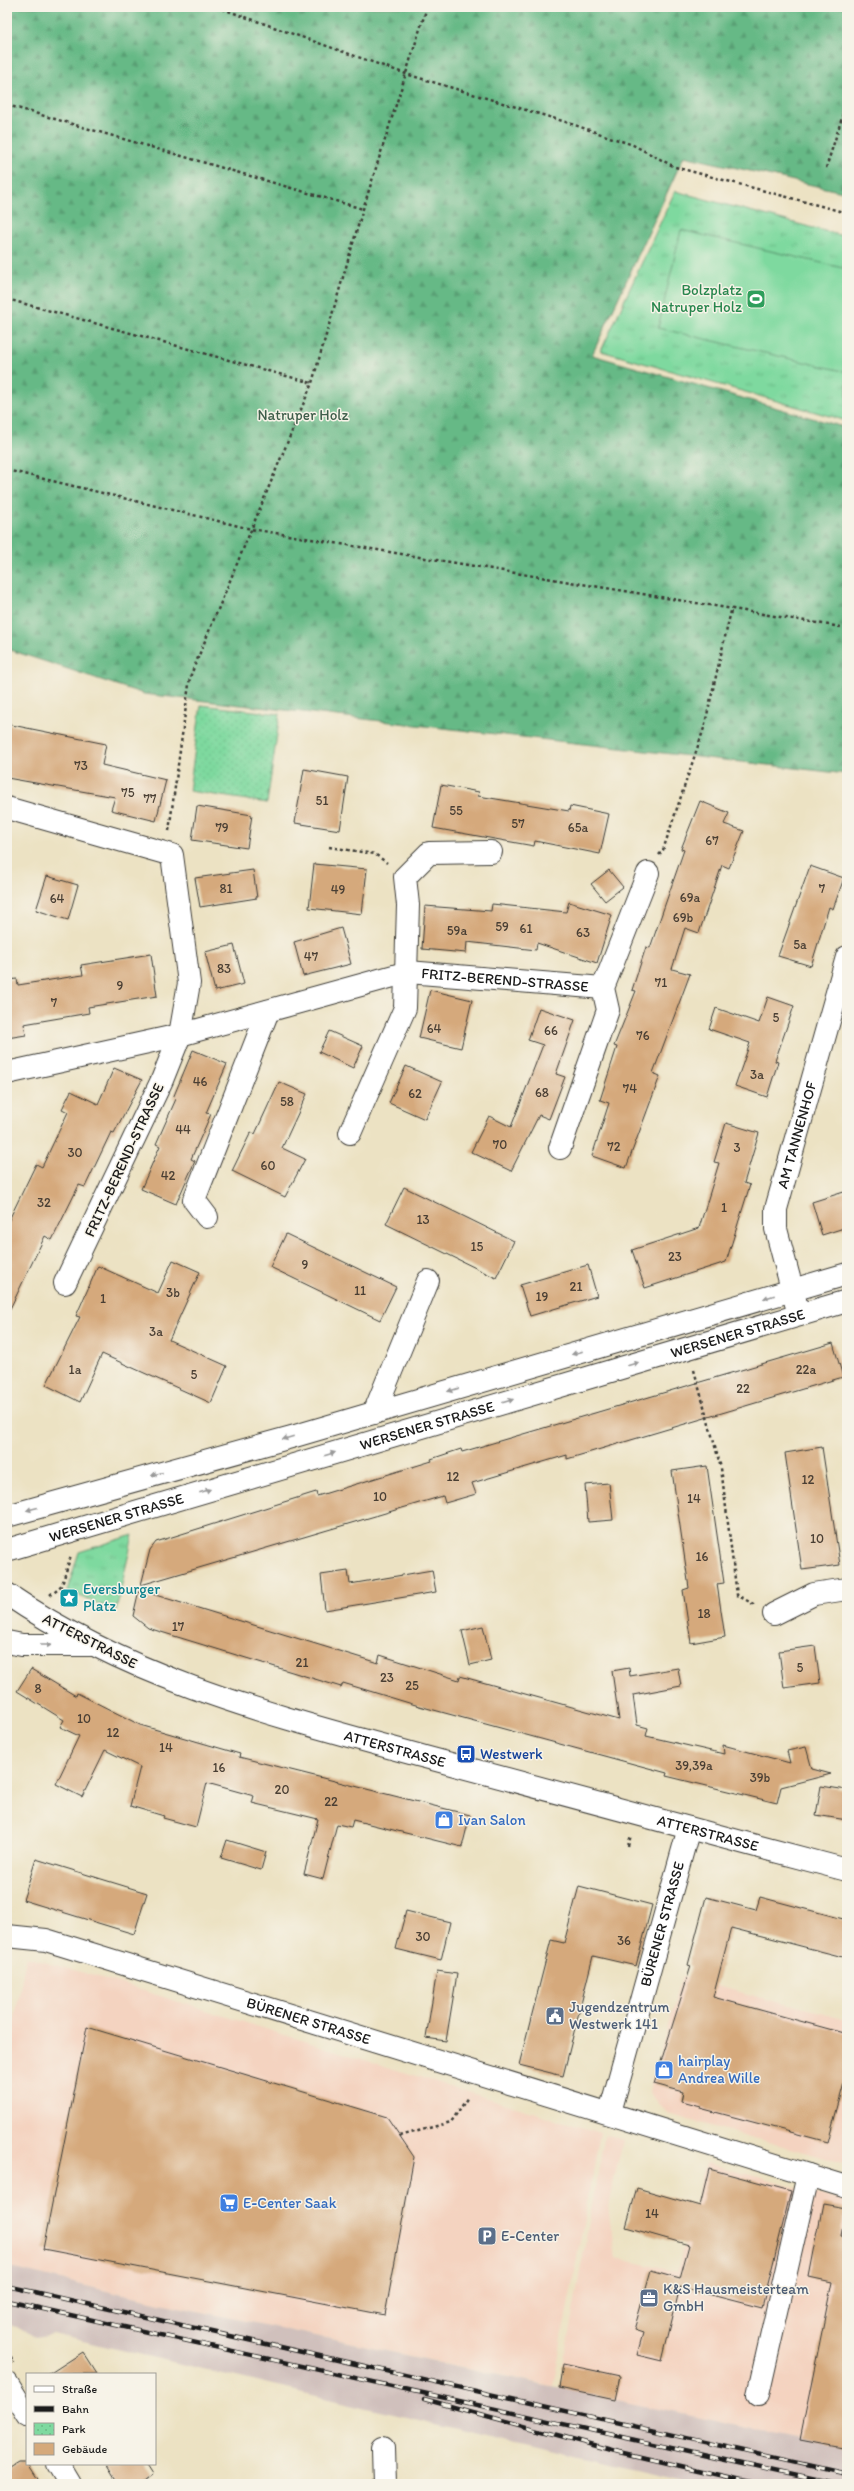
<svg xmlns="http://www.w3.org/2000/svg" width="854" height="2491" viewBox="0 0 854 2491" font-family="Itim,sans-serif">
<defs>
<pattern id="grass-tufts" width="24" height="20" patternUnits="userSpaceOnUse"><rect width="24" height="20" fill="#7ed99f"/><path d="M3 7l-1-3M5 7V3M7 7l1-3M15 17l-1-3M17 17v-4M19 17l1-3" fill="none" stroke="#6cba88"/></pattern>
<pattern id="forest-firs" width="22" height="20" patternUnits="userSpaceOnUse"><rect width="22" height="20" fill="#66b986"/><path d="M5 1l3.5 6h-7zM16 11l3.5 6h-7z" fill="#589e73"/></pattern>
<pattern id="park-dots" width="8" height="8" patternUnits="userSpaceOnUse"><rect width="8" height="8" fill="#7ed99f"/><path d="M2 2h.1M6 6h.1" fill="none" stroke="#6cba88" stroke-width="1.8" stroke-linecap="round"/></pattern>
</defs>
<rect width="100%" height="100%" fill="#f7f3e8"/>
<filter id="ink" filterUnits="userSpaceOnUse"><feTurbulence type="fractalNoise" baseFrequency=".025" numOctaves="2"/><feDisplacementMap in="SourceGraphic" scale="8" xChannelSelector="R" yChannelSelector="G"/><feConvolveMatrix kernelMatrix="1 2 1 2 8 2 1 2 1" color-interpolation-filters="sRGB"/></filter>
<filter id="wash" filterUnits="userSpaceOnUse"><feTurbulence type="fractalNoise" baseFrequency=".012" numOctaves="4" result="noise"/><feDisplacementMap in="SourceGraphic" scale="16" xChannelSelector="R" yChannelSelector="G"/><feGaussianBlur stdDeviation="0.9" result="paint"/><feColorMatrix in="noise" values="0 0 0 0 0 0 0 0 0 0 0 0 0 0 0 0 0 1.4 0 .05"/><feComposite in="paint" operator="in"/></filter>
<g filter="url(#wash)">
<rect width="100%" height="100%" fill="#ece2c3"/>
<path fill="#f4d3c0" d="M26,1957l76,21 498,155 -47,253 -430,-91 -116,-28v-207z
M682,1977l165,43v144l-179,-50 -19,-22z
M605,2134l18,6 -15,66 7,52 62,14 29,-109 141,39v247l-288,-61z"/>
<path fill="#d0c0bc" d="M7,2267l116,28 724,154v35h-156l-638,-150 -18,3 -18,-11 -10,-2z"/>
<path fill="url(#grass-tufts)" stroke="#4d7a5e" d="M675,191l172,46v184l-246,-70z
M133,1535l-17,76 -49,-20 12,-39z"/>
<path fill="url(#forest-firs)" stroke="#416a51" d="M7,7h840v186l-163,-37 -92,199 255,73v346l-703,-80 -137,-45z"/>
<path fill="url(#park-dots)" stroke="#4d7a5e" d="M201,705l79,9 -13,89 -78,-12z"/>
<path fill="#7ed99f" stroke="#4d7a5e" d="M681,230l166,39v103l-189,-44z"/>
<g id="blocks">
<path fill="#d5a97b" d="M7,724l99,20 -4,21 64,15 -10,41 -45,-11 4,-13 -108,-19z
M304,769l44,8 -8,53 -45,-7z
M441,785l38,7 -1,4 91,15 1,-5 39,8 -9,40 -65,-13 -1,5 -101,-18z
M700,801l29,12 -5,11 20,7 -15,37 -7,-3 -23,68 -14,-5 -13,41 18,5 -37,99 7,3 -34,92 -34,-12 17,-53 -9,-3 17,-53 -3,-1 22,-55 -4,-1 14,-43 4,1 34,-98 -3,-1z
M197,806l55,9 -5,33 -55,-8z
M314,864l53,5 -5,45 -53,-6z
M810,866l34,12 -11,31 -4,-2 -18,59 -33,-10z
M253,870l4,28 -57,9 -5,-29z
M609,870l14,17 -18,14 -14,-17z
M47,876l31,9 -10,35 -32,-10z
M569,902l43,13 -15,48 -60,-20 -1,7 -69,-8 -1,11 -44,-4 3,-43 66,5 1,-7 74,8z
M341,928l10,36 -48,12 -9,-34z
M234,945l10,39 -29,7 -10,-39z
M151,954l6,42 -69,11 1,6 -65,11 2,11 -19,3v-58l10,-1 1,6 65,-10 -2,-10z
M430,990l42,10 -11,48 -42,-10z
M768,997l26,9 -19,55 3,1 -11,35 -32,-11 15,-43 -41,-14 7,-21 43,15z
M539,1008l36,12 -19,54 9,3 -16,42 -10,-4 -28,56 -40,-19 18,-36 22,11 32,-82 -15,-5z
M329,1031l34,15 -10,22 -34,-16z
M193,1050l34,14 -21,49 5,1 -20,45 4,2 -19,43 -35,-15 19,-43 -4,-2 20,-45 -3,-1z
M406,1066l36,16 -17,37 -36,-16z
M114,1068l28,12 -28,53 -3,-1 -26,55 -6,-2 -27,55 -7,-4 -38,79v-91l29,-60 6,3 26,-55 -6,-3 9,-18 27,13z
M279,1082l28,12 -25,54 23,11 -20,38 -53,-26 19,-39 4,2z
M726,1123l33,10 -15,50 6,2 -24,77 -81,26 -13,-38 67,-22 20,-65 -5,-1z
M404,1187l110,54 -18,37 -110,-54z
M847,1191v36l-25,8 -10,-33z
M286,1234l110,53 -16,33 -110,-53z
M173,1260l27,12 -31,68 58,26 -16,37 -109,-49 -22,48 -34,-17 34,-68 -4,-1 22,-50 60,27z
M588,1265l9,31 -67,20 -10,-31z
M833,1343l10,34 -276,82v-4l-95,28 4,11 -31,9 -2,-7 -302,89 9,-35 6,-8 160,-50 1,4 115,-35 -1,-2 30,-10 1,3z
M822,1447l18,118 -38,5 -17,-117z
M707,1466l17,117 -7,1 8,53 -34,6 -8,-53 6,-2 -17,-117z
M609,1483l4,37 -25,2 -3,-37z
M432,1570l4,22 -111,18 -4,-35 27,-4 2,13z
M139,1590l239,73 2,-8 79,25 1,-4 159,44 -7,-49 17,-3 1,8 48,-8 3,18 -48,9 4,30 11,3 -2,8 78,18 -1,-9 67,18 -3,-12 19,-4 6,22 19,5 -50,13 -4,16 -111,-27 1,-3 -248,-67 -76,-23 -2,4 -193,-59 -15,-12z
M483,1626l8,34 -21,5 -8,-34z
M815,1646l5,37 -36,5 -5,-37z
M31,1669l45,27 1,-3 63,32 100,29 -1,3 231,58 -8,32 -109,-27 -2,7 -14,-3 -14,55 -19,-5 14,-55 -66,-16 2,-7 -47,-13 -11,44 -33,-9 1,-2 -34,-10 10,-39 -35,-17 -23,47 -26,-13 23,-48 -19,-9 4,-7 -47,-29z
M821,1786l26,4v30l-31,-5z
M227,1840l39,12 -5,18 -40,-12z
M36,1859l111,34 -13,41 -111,-34z
M579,1886l73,19 -16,61 -43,-10 -30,120 -44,-11 32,-125 13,3z
M706,1897l50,13 4,-13 87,23v38l-116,-30 -18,69 134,37v38l-19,70 -128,-34 1,-2 -19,-5 2,-9 -30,-8 37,-118 -3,-1z
M406,1911l44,11 -9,38 -45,-11z
M437,1971l20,3 -11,67 -20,-3z
M87,2027l300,90 27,40 -29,158 -342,-66z
M709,2169l82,22 -29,117 -82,-21 -18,74 -25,-6 6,-22 -9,-3 17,-60 29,8 9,-33 -63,-18 11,-39 63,18z
M823,2204l23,4 -5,28 6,1v212l-47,-9 32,-158 -23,-5z
M83,2352l14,22h-48z
M563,2364l57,12 -5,24 -56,-12z
M20,2462h7l14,22h-34v-14z
M106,2464h39l7,11 -12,9h-22z"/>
</g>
</g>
<g filter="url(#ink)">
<use href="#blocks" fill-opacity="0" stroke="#3b3a35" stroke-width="1"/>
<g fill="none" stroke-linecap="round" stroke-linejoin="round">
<defs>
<g id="minor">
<path d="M7,808l165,47 17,128 -9,52 -18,45 -97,203"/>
<path id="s1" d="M7,1073l173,-38 228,-63 195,16"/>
<path d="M350,1133l55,-125 3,-103 -3,-28 24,-24 62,-1"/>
<path d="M560,1148l48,-138 -5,-22 45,-115"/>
<path d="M207,1217l-13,-17 74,-189"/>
<path id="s2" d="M799,1315l-23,-86v-20l71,-252"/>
<path d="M374,1413l54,-132"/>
<path id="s3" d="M7,1594c129,88 270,122 418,163 140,38 281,76 422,113"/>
<path d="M774,1614l40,-20 33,-5"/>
<path d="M7,1642l15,3h68"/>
<path id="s4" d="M7,1936l39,4 801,247"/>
<path id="s5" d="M610,2112l79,-284"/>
<path d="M7,2383l20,32"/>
<path d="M758,2395l50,-220"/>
<path d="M383,2448l1,36"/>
<path d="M58,2464l12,20"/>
</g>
<g id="major">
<path d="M7,1516l288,-80 552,-162"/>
<path id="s6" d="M7,1550l840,-249"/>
</g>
</defs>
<use href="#minor" stroke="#3b3a35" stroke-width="24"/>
<use href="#major" stroke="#3b3a35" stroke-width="24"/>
<path stroke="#3b3a35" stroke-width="2.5" stroke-dasharray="3 3" stroke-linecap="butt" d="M217,7l189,67 160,48 67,23 42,22 172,46
M7,105l356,104
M826,168l21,-66
M7,299l305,84
M7,470l244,59 596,99
M169,831l21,-154 122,-294 51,-174 64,-202
M329,847l46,7 12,9
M659,855l4,-5 41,-122 27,-117
M694,1370l27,98 16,127 18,10
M50,1595l12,-10 9,-30
M628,1846l3,-11
M400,2136l51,-14 17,-25
M7,2345l6,18
M7,2357l5,4"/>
<use href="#minor" stroke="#fff" stroke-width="22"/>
<use href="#major" stroke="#fff" stroke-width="22"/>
<defs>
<path id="rail" d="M7,2286l840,188
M7,2301l827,183
M424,2399l196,53 139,32"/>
</defs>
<use href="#rail" stroke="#1c1c1c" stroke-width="4.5"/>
<use href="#rail" stroke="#f7f3e8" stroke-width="3" stroke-dasharray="9" stroke-linecap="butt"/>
</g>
<defs><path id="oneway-solid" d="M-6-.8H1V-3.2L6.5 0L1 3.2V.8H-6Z"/></defs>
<g fill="#999">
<use href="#oneway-solid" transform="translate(769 1297) rotate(164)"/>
<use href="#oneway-solid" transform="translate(577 1353) rotate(164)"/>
<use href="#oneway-solid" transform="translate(633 1364) rotate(-17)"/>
<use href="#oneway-solid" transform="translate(453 1390) rotate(164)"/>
<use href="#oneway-solid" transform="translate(508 1401) rotate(-17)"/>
<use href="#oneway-solid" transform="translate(288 1438) rotate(164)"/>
<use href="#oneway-solid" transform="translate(330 1454) rotate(-17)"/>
<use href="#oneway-solid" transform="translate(157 1474) rotate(165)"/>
<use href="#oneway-solid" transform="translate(205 1491) rotate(-17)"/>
<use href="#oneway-solid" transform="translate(32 1509) rotate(165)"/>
<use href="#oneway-solid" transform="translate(46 1645)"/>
</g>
</g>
<defs>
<symbol id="stadium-square" viewBox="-11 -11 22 22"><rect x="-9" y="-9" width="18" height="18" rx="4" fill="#2e9e5b" stroke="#f7f3e8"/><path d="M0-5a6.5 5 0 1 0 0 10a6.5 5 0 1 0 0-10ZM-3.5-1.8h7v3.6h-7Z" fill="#fff"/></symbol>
<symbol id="sight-square" viewBox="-11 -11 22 22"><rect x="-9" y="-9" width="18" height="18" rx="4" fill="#0f9aa8" stroke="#f7f3e8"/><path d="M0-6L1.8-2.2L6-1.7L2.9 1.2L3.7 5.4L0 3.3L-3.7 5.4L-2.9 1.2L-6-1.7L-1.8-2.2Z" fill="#fff"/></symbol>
<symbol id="bus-square" viewBox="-11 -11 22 22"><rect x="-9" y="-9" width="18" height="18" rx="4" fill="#1a4fb4" stroke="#f7f3e8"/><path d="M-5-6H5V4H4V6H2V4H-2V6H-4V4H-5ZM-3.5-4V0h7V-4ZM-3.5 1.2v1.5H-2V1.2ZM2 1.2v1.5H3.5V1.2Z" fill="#fff"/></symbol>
<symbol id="shop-square" viewBox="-11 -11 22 22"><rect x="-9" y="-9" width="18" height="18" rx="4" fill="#3f7fe0" stroke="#f7f3e8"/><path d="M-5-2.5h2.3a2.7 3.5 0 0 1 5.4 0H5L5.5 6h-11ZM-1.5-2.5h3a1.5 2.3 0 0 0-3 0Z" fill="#fff"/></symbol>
<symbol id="civic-square" viewBox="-11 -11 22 22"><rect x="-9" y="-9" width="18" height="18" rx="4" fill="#5c6f8a" stroke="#f7f3e8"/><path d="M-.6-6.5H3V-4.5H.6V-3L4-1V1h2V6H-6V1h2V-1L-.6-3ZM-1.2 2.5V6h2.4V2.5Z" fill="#fff"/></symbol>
<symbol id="supermarket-square" viewBox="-11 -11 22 22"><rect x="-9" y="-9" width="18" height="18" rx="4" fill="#3f7fe0" stroke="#f7f3e8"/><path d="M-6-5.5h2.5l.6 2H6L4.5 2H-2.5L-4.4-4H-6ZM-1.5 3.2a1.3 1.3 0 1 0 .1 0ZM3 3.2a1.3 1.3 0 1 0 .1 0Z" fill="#fff"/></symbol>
<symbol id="parking-square" viewBox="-11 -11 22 22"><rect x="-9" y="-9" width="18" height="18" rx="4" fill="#5c6f8a" stroke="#f7f3e8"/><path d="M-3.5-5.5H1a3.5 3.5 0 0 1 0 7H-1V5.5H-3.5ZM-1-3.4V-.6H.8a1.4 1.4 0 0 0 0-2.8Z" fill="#fff"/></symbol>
<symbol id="office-square" viewBox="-11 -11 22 22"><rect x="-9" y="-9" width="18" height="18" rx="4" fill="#5c6f8a" stroke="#f7f3e8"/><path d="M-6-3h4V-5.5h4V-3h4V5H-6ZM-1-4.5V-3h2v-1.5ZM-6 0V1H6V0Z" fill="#fff"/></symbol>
</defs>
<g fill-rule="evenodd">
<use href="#stadium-square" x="745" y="288" width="22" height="22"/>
<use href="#sight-square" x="58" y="1587" width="22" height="22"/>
<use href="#bus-square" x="455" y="1743" width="22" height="22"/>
<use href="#shop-square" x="433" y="1809" width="22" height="22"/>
<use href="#civic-square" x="544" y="2005" width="22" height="22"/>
<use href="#shop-square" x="653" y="2059" width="22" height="22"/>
<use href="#supermarket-square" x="218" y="2192" width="22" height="22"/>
<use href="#parking-square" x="476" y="2225" width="22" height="22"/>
<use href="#office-square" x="638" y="2287" width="22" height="22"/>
</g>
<g text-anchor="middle" stroke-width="3" stroke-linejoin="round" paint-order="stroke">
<g font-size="13" fill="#4a3f34">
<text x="81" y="770">73</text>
<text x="128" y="797">75</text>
<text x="150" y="803">77</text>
<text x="322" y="805">51</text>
<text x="456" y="815">55</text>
<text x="518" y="828">57</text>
<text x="222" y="832">79</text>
<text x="578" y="832">65a</text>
<text x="712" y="845">67</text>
<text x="226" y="893">81</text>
<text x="822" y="893">7</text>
<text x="338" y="894">49</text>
<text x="690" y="902">69a</text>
<text x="57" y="903">64</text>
<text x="683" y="922">69b</text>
<text x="502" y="931">59</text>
<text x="526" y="933">61</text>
<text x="457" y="935">59a</text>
<text x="583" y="937">63</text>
<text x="800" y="949">5a</text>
<text x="311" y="961">47</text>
<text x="224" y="973">83</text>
<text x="661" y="987">71</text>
<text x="120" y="990">9</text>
<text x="54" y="1007">7</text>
<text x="776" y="1022">5</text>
<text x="434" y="1033">64</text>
<text x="551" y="1035">66</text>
<text x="643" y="1040">76</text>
<text x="757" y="1079">3a</text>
<text x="200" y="1086">46</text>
<text x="630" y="1093">74</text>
<text x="542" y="1097">68</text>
<text x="415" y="1098">62</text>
<text x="287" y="1106">58</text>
<text x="183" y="1134">44</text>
<text x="500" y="1149">70</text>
<text x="614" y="1151">72</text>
<text x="737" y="1152">3</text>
<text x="75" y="1157">30</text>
<text x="268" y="1170">60</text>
<text x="168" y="1180">42</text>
<text x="44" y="1207">32</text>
<text x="724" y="1212">1</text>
<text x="423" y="1224">13</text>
<text x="477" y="1251">15</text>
<text x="675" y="1261">23</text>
<text x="305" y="1269">9</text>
<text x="576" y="1291">21</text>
<text x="360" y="1295">11</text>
<text x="173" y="1297">3b</text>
<text x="542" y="1301">19</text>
<text x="103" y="1303">1</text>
<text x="156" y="1336">3a</text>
<text x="75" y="1374">1a</text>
<text x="806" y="1374">22a</text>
<text x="194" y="1379">5</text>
<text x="743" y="1393">22</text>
<text x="453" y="1481">12</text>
<text x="808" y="1484">12</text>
<text x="380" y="1501">10</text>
<text x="694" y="1503">14</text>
<text x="817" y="1543">10</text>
<text x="702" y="1561">16</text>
<text x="704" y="1618">18</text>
<text x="178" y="1631">17</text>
<text x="302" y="1667">21</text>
<text x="800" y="1672">5</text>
<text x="387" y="1682">23</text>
<text x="412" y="1690">25</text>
<text x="38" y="1693">8</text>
<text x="84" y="1723">10</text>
<text x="113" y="1737">12</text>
<text x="166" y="1752">14</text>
<text x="694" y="1770">39,39a</text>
<text x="219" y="1772">16</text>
<text x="760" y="1782">39b</text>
<text x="282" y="1794">20</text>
<text x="331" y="1806">22</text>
<text x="423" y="1941">30</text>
<text x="624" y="1945">36</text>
<text x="652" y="2218">14</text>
</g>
<g font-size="15" fill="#27864d" stroke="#f7f3e8" text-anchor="end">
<text x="742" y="295">Bolzplatz<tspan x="742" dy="17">Natruper Holz</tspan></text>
</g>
<g font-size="15" fill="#3e5e4a" stroke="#f7f3e8">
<text x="303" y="420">Natruper Holz</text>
</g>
<g font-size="15" fill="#1c1c1c" stroke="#f7f3e8">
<text dy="5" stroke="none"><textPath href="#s1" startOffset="511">FRITZ-BEREND-STRASSE</textPath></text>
<text dy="5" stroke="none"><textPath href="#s2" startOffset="186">AM TANNENHOF</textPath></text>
<text transform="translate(124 1160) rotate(-65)" y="5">FRITZ-BEREND-STRASSE</text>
<text dy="5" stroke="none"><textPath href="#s6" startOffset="762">WERSENER STRASSE</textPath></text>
<text dy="5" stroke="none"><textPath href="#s6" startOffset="438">WERSENER STRASSE</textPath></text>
<text dy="5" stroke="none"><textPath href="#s6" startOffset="114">WERSENER STRASSE</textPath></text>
<text transform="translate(90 1641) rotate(27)" y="5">ATTERSTRASSE</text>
<text dy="5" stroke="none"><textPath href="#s3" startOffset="420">ATTERSTRASSE</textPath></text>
<text dy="5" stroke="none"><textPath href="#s3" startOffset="744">ATTERSTRASSE</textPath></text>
<text dy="5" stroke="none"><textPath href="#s5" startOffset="195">BÜRENER STRASSE</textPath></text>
<text dy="5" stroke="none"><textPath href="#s4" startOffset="314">BÜRENER STRASSE</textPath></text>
</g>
<g font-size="15" fill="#0d838f" stroke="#f7f3e8" text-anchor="start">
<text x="83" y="1594">Eversburger<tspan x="83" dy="17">Platz</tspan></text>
</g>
<g font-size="15" fill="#164399" stroke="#f7f3e8" text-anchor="start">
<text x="480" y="1759">Westwerk</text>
</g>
<g font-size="15" fill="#366cbe" stroke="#f7f3e8" text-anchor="start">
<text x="458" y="1825">Ivan Salon</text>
<text x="678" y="2066">hairplay<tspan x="678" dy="17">Andrea Wille</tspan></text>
<text x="243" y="2208">E-Center Saak</text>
</g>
<g font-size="15" fill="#4e5e75" stroke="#f7f3e8" text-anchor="start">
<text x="569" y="2012">Jugendzentrum<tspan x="569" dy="17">Westwerk 141</tspan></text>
<text x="501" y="2241">E-Center</text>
<text x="663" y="2294">K&amp;S Hausmeisterteam<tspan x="663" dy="17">GmbH</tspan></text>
</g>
</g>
<rect width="854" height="2491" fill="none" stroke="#f7f3e8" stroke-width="24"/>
<rect x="26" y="2373" width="130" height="92" fill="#f7f3e8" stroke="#9f9d96"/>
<rect x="34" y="2386" width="20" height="6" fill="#ffffff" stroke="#9f9d96"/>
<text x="62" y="2393" font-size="12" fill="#1c1c1c">Straße</text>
<rect x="34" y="2406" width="20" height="6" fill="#1c1c1c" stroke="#9f9d96"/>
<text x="62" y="2413" font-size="12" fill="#1c1c1c">Bahn</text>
<rect x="34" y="2423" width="20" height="12" fill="url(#park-dots)" stroke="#9f9d96"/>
<text x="62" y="2433" font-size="12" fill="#1c1c1c">Park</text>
<rect x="34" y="2443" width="20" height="12" fill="#d5a97b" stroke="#9f9d96"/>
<text x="62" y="2453" font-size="12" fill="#1c1c1c">Gebäude</text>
</svg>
